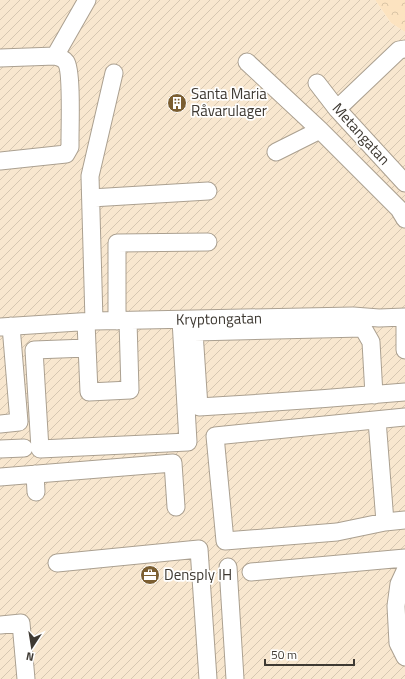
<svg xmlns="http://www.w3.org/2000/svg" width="405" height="679" viewBox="0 0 405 679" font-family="'Titillium Web',sans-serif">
<defs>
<pattern id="industrial-furrows" width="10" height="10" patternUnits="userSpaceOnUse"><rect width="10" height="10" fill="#f8e7cf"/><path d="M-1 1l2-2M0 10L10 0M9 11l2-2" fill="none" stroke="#d6c7b2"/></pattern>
<pattern id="forest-crowns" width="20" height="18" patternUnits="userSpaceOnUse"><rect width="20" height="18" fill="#fce3c0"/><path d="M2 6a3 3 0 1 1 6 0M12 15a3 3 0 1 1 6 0" fill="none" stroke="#d9c4a5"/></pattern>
</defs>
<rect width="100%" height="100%" fill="#fff5e7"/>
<path fill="url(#industrial-furrows)" d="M0,0h375l16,23 14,9v647h-405z"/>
<path fill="url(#forest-crowns)" d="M375,0h30v32l-14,-9z"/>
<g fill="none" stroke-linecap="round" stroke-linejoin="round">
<defs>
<path id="minor" d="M55,56l32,-56
M0,58l55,-2c4,1 8,2 11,6 6,9 4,63 4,78v7l-4,7 -66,7
M247,62l73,68 79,79 6,10
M317,83l20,26 68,74
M337,109l62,-59 6,-1
M276,152l44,-22
M91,198l117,-7
M94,321l-4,-145 24,-103
M117,321v-78l91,-1
M86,322l3,70 41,-2 -2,-69
M0,327l94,-6 259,-5 26,2 26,-1v33
M87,348l-53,2 6,99 148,-7 -7,-122
M374,395l-3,-53 -8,-14 -169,4 5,75c69,-4 137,-9 206,-15
M377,420l8,102 20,-2
M0,424l19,-2 -8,-96
M0,449l24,-1
M35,474l1,18
M0,477l173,-14 3,44
M385,522l-48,10 -112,9 -10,-105 190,-19
M57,563l142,-14 9,130
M228,567l7,112
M405,571l-6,13 -3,22 2,37 7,14
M251,572l154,-14
M0,625l21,-2 5,56"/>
</defs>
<use href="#minor" stroke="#aba090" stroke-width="19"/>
<use href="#minor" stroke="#fff" stroke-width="17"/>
</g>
<defs>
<symbol id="building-disc" viewBox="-11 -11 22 22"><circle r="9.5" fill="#7b5e31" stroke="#fff"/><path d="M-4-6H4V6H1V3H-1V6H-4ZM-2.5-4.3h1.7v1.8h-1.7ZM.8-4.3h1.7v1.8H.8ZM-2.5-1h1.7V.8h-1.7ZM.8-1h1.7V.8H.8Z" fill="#fff"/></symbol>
<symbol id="office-disc" viewBox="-11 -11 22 22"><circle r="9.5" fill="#7b5e31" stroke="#fff"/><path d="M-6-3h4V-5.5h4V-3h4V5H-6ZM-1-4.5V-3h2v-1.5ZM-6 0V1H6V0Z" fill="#fff"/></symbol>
</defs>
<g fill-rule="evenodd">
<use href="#building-disc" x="166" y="92" width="22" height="22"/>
<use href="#office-disc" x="139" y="564" width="22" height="22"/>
</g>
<g text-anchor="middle" stroke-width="3.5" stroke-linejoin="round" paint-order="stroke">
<g font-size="15" fill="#3e3932" stroke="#fff" text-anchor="start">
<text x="191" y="99">Santa Maria<tspan x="191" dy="17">Råvarulager</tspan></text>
<text x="164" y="580">Densply IH</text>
</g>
<g font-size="15" fill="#3e3932" stroke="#fff">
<text transform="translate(361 134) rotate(48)" y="5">Metangatan</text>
<text transform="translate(219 319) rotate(-1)" y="5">Kryptongatan</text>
</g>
</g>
<g transform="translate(32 647) rotate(192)" stroke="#ffffff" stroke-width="3" paint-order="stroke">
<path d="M0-3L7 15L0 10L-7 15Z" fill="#3e3932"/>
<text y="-6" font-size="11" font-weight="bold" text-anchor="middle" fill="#3e3932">N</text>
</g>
<path d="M265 659v6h89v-6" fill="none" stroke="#3e3932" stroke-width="2"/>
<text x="271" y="659" font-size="12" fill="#3e3932" stroke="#ffffff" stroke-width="3" paint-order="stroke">50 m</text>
</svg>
